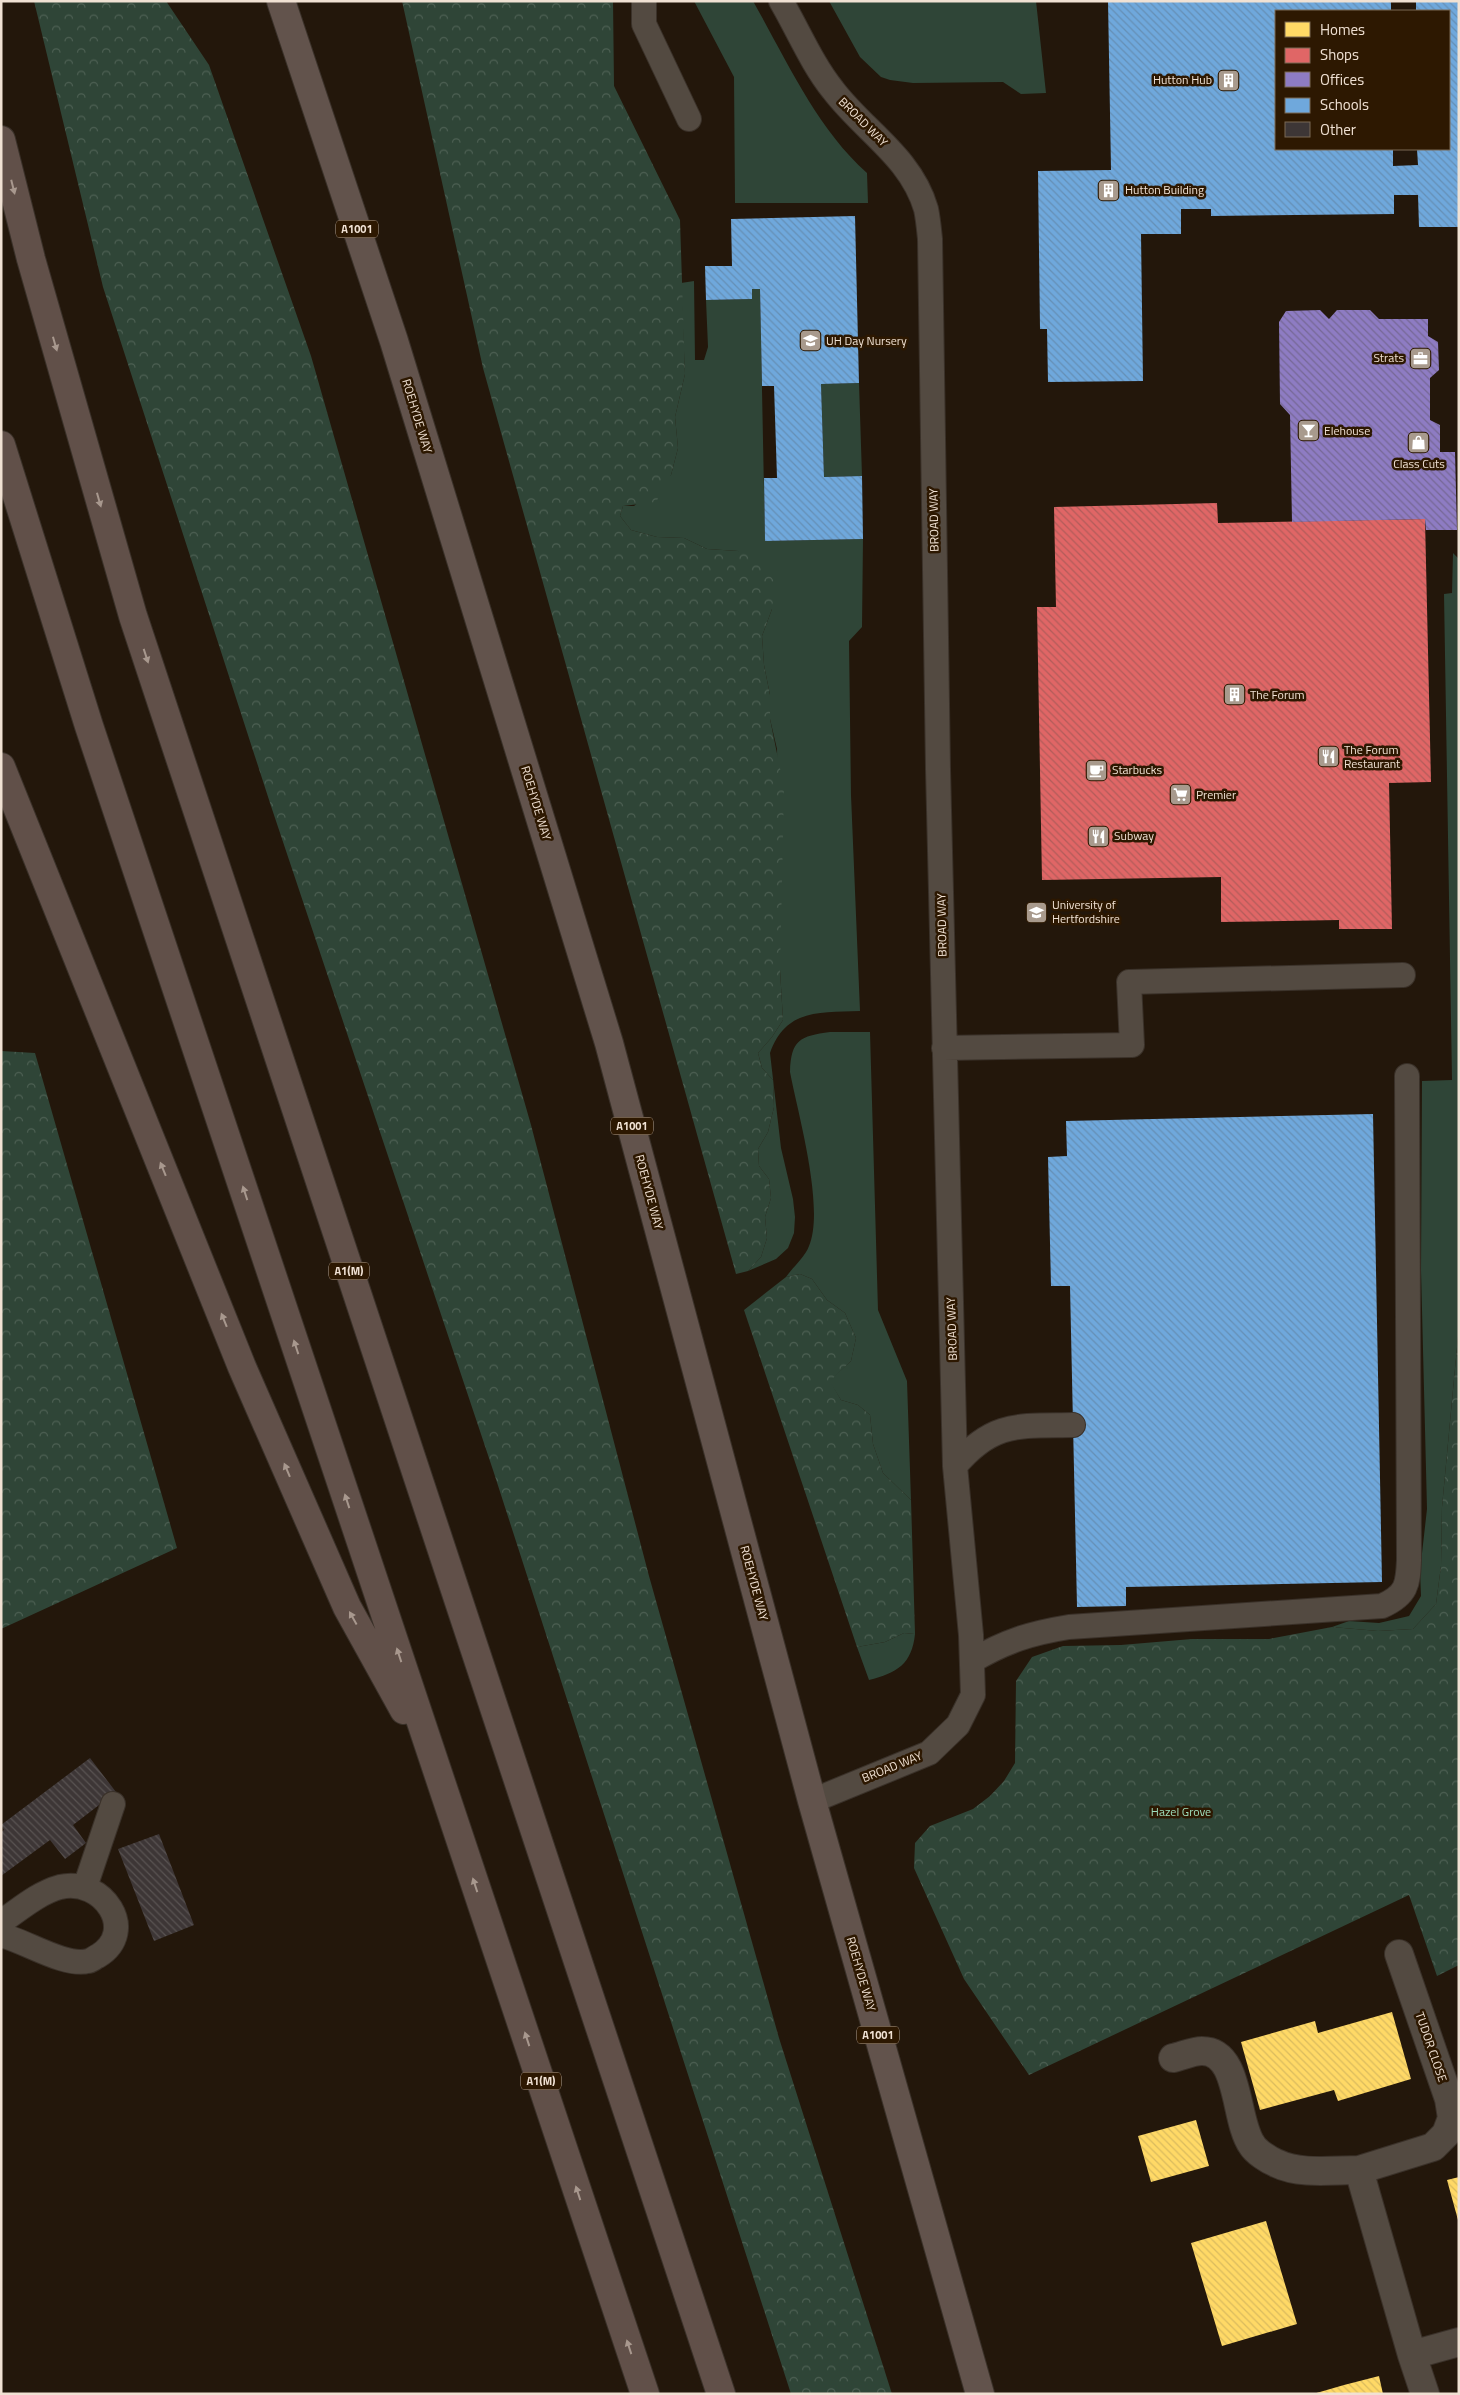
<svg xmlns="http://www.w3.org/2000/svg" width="1460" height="2395" viewBox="0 0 1460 2395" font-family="'Titillium Web',sans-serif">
<defs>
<pattern id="forest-crowns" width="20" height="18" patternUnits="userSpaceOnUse" patternTransform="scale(1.25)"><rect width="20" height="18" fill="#2f4537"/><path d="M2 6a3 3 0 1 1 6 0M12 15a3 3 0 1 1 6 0" fill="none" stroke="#4d6053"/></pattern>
<pattern id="homes-back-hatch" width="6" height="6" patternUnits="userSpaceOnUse" patternTransform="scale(1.25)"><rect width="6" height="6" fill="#ffd966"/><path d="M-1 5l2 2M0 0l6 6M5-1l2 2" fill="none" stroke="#dabb5e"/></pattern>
<pattern id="shops-back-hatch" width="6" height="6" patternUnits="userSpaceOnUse" patternTransform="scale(1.25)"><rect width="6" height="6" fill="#e06666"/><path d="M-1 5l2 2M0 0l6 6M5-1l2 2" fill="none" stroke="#b25c5a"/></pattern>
<pattern id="offices-back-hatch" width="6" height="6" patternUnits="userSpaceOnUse" patternTransform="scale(1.25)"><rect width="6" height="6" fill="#8e7cc3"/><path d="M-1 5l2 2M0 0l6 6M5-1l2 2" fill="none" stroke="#766895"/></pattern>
<pattern id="schools-back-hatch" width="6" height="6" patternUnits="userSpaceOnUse" patternTransform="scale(1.25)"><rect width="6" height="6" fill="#6fa8dc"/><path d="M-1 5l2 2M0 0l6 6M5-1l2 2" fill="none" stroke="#658fb5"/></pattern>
<pattern id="building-back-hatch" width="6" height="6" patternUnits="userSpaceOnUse" patternTransform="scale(1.25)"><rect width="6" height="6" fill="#3d3636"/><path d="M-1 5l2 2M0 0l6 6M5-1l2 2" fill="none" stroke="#595352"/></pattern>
</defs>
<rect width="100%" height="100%" fill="#23170b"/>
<path fill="#2f4537" d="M694,1h59c34,60 63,126 114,172l1,30h-133l-1,-126z
M829,1h207l10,92 -25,1 -18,-12 -90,1 -23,-3 -9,-3 -21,-20z
M694,281l1,79h9l4,-13 -2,-47 46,-1v-10h8l5,252 98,-2 -1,88 -13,14 2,154 9,216c-40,2 -74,-3 -90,42l11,95 12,51 2,18 -1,16 -6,15 -12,11 -28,12 13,-14 6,-19 -2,-21 6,-19 -2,-19 -10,-13 -1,-17 10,-17 6,-25 -1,-27 -11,-12 -4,-15 14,-16 11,-17 -3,-50 -3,-221 -7,-30v-24l-6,-30 -2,-29 10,-27 -34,-58 -31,-2 -23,-11 -27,-1 -26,-7 -11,-14 3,-10h11l37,-31 7,-27 -3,-31 10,-43 -4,-91z
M859,383l3,93 -38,1 -3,-93z
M1453,553l6,6v767l-17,181 -1,59 -5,38 -23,25 -35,2 -46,-4 17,-6 30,2 30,-7 12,-20 -1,-25 7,-62 -6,-239 1,-189 30,-1 -8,-486 8,-1z
M830,1032h40l8,278 29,71 4,119 -28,-27 -10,-29 -3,-29 -12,-10 -17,-5 -12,-19 22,-20 5,-23 -11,-25 -18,-13 -15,-21 -12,-5 -14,3c7,-10 19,-20 23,-31 16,-38 -11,-132 -19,-174 1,-32 10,-36 40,-40z
M904,1633l11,1c-3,30 -18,39 -46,46l-12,-33 28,-5z"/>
<path fill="url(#forest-crowns)" d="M34,1h132l43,64 102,291 220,769 118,451 130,462 113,356h-101l-298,-924 -222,-664 -168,-519z
M402,1h211l1,85 66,134 5,154 -10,43 3,31 -7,27 -15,27 -33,4 -3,10 11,14 26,7 27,1 23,11 31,2 23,8 14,24 -3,26 -10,27 2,29 6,30v24l14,69 -4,182 3,50 -11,17 -14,16 4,15 11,12 1,27 -6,25 -10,17 1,17 10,13 2,19 -6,19 2,21 -6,19 -13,14 -12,3 -253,-906z
M1,1051l34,2 142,495 -176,81z
M800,1274l12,5 15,21 18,13 11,25 -5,23 -21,20 11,19 17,5 12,10 3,29 10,29 28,27 4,134 -11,-1 -19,9 -28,5 -113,-337 42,-33z
M1459,1326v639l-22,11 -28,-81 -380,180 -65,-96 -50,-111 1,-25 15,-17 43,-17 17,-13 14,-15 11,-18 1,-82 16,-24 31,-11 58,-1 71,-6h77l63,-12 46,4 35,-2 23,-25 5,-38 1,-59z"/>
<path fill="url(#homes-back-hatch)" d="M1392,2012l19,67 -73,22 -4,-11 -74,20 -19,-68 74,-21 3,12z
M1196,2120l13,46 -58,16 -13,-46z
M1459,2177v43h-1l-11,-40z
M1266,2221l31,103 -75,22 -31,-103z
M1379,2376l4,18h-70l31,-9z"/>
<path fill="url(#shops-back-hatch)" d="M1217,503l1,20 207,-4 6,263 -42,1 3,146h-53v-9l-118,2v-45l-179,3 -5,-273h19l-2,-100z"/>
<path fill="url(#offices-back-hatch)" d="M1320,310l9,9 8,-9h33l9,9h49v17l10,6 1,28 -9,8v42l10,5v27h15l2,78h-31l-1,-11 -133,3 -2,-107 -10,-11 -1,-82 7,-11z"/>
<path fill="url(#schools-back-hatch)" d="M1108,1h283v10h-115v138h117v17l25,-1 -1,-16h32v-138h-33v-10h43v226h-40l-1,-32h-24v19l-183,2v-7h-30v25h-40l2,147 -95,1 -1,-53h-7l-2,-158 73,-1z
M855,216l4,167 -38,1 3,93 38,-1 1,63 -98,2 -1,-63h13l-3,-92h-12l-2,-97h-8v10l-46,1 -1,-34h27l-1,-47z
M1373,1114l9,468 -256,5v19l-49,1 -7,-321h-19l-3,-129 19,-1 -1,-35z"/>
<path fill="url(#building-back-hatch)" d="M90,1758l26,34 -43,33 13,18 -21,16 -15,-19 -49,36v-44l3,-2 -3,-5z
M159,1834l35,91 -40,16 -36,-92z"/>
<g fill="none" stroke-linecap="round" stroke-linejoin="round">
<defs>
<path id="lane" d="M644,1v23l45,95
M781,1c17,29 31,63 52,89 31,41 78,67 93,119 2,9 3,20 4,30l8,530 17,697 16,169 2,60 -15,30 -29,28 -117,48
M944,1048l188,-3 -3,-63 274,-7
M955,1466c38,-45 64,-40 118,-41
M972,1661c33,-20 60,-28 97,-34l313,-21c25,-11 26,-22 27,-46l-2,-484
M85,1887l28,-83
M1,1922c18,-12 37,-29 59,-35 43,-10 79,44 38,69 -3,1 -7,5 -10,5 -23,6 -63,-20 -87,-26"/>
<path id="street" d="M1173,2058c9,-2 20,-7 29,-7 39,0 32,69 50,94 4,7 17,15 24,18 24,12 57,7 83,7l53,185 13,39
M1359,2170l74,-23 13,-13 6,-16 -3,-19 -50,-145
M1412,2355l47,-13"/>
<path id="primary" d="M281,1l113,340 215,702 203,758 168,593"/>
<path id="highway" d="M1,140l30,119 102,357 588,1778
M1,445l88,281 556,1668
M1,767l241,600 105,240 57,103"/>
</defs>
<use href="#lane" stroke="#3a3129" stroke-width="26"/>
<use href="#street" stroke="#3a3129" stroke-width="30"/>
<use href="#primary" stroke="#3a3129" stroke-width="30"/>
<use href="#highway" stroke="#3a3129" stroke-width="30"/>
<use href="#lane" stroke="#534a41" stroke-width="24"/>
<use href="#street" stroke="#534a41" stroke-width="28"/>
<use href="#primary" stroke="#62534c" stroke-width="28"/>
<use href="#highway" stroke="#615049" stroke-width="28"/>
</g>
<defs><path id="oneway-solid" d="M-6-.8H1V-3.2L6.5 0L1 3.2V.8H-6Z" transform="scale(1.25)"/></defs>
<g fill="#a8988e">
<use href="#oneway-solid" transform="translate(13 187) rotate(76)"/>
<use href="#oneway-solid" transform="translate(55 344) rotate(74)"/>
<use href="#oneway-solid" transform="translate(99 500) rotate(74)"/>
<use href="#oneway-solid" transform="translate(146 656) rotate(72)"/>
<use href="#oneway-solid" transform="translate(163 1169) rotate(-112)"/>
<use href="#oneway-solid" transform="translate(245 1193) rotate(-108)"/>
<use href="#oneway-solid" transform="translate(224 1320) rotate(-112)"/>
<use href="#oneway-solid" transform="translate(296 1347) rotate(-108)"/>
<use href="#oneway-solid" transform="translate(287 1470) rotate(-113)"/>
<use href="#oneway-solid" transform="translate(347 1501) rotate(-108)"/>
<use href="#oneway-solid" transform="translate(353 1618) rotate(-119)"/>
<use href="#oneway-solid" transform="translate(399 1655) rotate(-108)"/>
<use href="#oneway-solid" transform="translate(475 1885) rotate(-108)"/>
<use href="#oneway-solid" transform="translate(527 2039) rotate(-108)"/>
<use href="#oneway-solid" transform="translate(578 2193) rotate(-108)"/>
<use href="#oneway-solid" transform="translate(629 2347) rotate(-108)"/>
</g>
<defs>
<symbol id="building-square" viewBox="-11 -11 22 22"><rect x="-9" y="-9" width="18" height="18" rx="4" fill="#a89a8d" stroke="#2d1801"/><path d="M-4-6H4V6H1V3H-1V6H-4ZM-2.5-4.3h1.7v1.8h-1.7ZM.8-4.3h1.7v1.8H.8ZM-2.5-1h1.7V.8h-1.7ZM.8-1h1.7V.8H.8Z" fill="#fff"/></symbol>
<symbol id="school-square" viewBox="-11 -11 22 22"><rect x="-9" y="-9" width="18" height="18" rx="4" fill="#a89a8d" stroke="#2d1801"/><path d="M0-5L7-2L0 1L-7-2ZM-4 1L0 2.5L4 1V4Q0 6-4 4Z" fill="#fff"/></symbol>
<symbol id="office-square" viewBox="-11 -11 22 22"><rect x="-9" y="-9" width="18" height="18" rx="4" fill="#a89a8d" stroke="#2d1801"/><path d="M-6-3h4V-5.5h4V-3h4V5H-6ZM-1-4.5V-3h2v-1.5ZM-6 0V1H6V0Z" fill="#fff"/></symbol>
<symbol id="bar-square" viewBox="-11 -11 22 22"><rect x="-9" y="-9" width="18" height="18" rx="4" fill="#a89a8d" stroke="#2d1801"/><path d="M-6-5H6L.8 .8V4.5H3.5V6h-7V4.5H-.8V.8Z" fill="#fff"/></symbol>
<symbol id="shop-square" viewBox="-11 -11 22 22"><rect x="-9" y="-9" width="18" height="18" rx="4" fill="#a89a8d" stroke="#2d1801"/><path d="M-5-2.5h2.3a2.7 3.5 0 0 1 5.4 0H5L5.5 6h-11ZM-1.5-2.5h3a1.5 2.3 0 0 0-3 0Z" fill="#fff"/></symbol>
<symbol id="restaurant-square" viewBox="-11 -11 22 22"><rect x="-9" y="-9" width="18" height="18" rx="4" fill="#a89a8d" stroke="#2d1801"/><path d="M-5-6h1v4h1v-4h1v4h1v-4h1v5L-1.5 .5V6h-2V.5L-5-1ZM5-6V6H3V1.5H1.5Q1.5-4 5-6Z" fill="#fff"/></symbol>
<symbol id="cafe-square" viewBox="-11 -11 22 22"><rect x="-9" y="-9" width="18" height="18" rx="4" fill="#a89a8d" stroke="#2d1801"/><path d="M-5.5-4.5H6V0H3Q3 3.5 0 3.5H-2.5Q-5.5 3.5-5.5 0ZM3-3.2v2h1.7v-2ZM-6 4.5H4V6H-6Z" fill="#fff"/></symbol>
<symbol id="supermarket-square" viewBox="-11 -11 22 22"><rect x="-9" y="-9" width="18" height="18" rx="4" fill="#a89a8d" stroke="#2d1801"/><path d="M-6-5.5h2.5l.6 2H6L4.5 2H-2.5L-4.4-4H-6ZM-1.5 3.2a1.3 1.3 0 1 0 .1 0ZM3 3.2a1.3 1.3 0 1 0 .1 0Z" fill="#fff"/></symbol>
<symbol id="university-square" viewBox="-11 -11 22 22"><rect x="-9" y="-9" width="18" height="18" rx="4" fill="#a89a8d" stroke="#2d1801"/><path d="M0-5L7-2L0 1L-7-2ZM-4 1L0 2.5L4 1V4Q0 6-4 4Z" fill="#fff"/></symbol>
</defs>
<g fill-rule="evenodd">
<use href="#building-square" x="1216" y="68" width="25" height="25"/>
<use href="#building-square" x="1096" y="178" width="25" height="25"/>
<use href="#school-square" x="798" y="328" width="25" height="25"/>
<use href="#office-square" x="1408" y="346" width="25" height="25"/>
<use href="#bar-square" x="1296" y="418" width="25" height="25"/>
<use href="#shop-square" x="1406" y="430" width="25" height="25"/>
<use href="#building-square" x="1222" y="682" width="25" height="25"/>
<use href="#restaurant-square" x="1316" y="744" width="25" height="25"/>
<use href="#cafe-square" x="1084" y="758" width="25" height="25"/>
<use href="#supermarket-square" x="1168" y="782" width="25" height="25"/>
<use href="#restaurant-square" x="1086" y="824" width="25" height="25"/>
<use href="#university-square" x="1024" y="900" width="25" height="25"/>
</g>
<g text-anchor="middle" stroke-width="5" stroke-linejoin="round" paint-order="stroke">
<g fill="#2d1801" stroke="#b6a594" stroke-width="1">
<rect x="336" y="220.5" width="42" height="17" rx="4"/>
<rect x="611" y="1117.5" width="42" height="17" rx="4"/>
<rect x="329" y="1262.5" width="40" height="17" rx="4"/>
<rect x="857" y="2026.5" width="42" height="17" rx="4"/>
<rect x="521" y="2072.5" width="40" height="17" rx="4"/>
</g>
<g font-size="11" font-weight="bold" fill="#f0e1d3">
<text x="357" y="233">A1001</text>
<text x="632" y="1130">A1001</text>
<text x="349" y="1275">A1(M)</text>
<text x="878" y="2039">A1001</text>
<text x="541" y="2085">A1(M)</text>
</g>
<g font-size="12" fill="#f0e1d3" stroke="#2d1801" text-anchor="start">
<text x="1212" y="84" text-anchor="end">Hutton Hub</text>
<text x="1125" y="194">Hutton Building</text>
<text x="826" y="345">UH Day Nursery</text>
<text x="1404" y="362" text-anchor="end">Strats</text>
<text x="1324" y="435">Elehouse</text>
<text x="1419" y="468" text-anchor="middle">Class Cuts</text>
<text x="1250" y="699">The Forum</text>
<text x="1344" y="754">The Forum<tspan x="1344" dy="14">Restaurant</tspan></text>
<text x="1112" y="774">Starbucks</text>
<text x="1196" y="799">Premier</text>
<text x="1114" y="840">Subway</text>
<text x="1052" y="909">University of<tspan x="1052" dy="14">Hertfordshire</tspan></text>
</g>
<g font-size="12" fill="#f0e1d3" stroke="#2d1801">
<text transform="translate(863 122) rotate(45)" y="4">BROAD WAY</text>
<text transform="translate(417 416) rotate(73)" y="4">ROEHYDE WAY</text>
<text transform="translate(934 520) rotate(-91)" y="4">BROAD WAY</text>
<text transform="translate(536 803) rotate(73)" y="4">ROEHYDE WAY</text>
<text transform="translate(942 925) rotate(-91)" y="4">BROAD WAY</text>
<text transform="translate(649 1192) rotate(75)" y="4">ROEHYDE WAY</text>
<text transform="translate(952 1329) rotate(-92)" y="4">BROAD WAY</text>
<text transform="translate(754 1583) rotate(75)" y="4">ROEHYDE WAY</text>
<text transform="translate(892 1767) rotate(-22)" y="4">BROAD WAY</text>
<text transform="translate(861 1974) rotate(74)" y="4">ROEHYDE WAY</text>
<text transform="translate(1431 2047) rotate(71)" y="4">TUDOR CLOSE</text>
</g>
<g font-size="12" fill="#9fdfbd" stroke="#2d1801">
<text x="1181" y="1816">Hazel Grove</text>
</g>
</g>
<rect width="1460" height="2395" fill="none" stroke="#f0e1d3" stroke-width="5"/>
<rect x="1275" y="10" width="175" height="140" fill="#2d1801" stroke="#7b6855"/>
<rect x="1285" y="22" width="25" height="15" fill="#ffd966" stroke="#7b6855"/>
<text x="1320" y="35" font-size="15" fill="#f0e1d3">Homes</text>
<rect x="1285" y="48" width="25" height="15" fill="#e06666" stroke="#7b6855"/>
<text x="1320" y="60" font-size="15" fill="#f0e1d3">Shops</text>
<rect x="1285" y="72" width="25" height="15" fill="#8e7cc3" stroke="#7b6855"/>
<text x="1320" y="85" font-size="15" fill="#f0e1d3">Offices</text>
<rect x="1285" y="98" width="25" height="15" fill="#6fa8dc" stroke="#7b6855"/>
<text x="1320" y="110" font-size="15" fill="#f0e1d3">Schools</text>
<rect x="1285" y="122" width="25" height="15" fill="#3d3636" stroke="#7b6855"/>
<text x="1320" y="135" font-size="15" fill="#f0e1d3">Other</text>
</svg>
